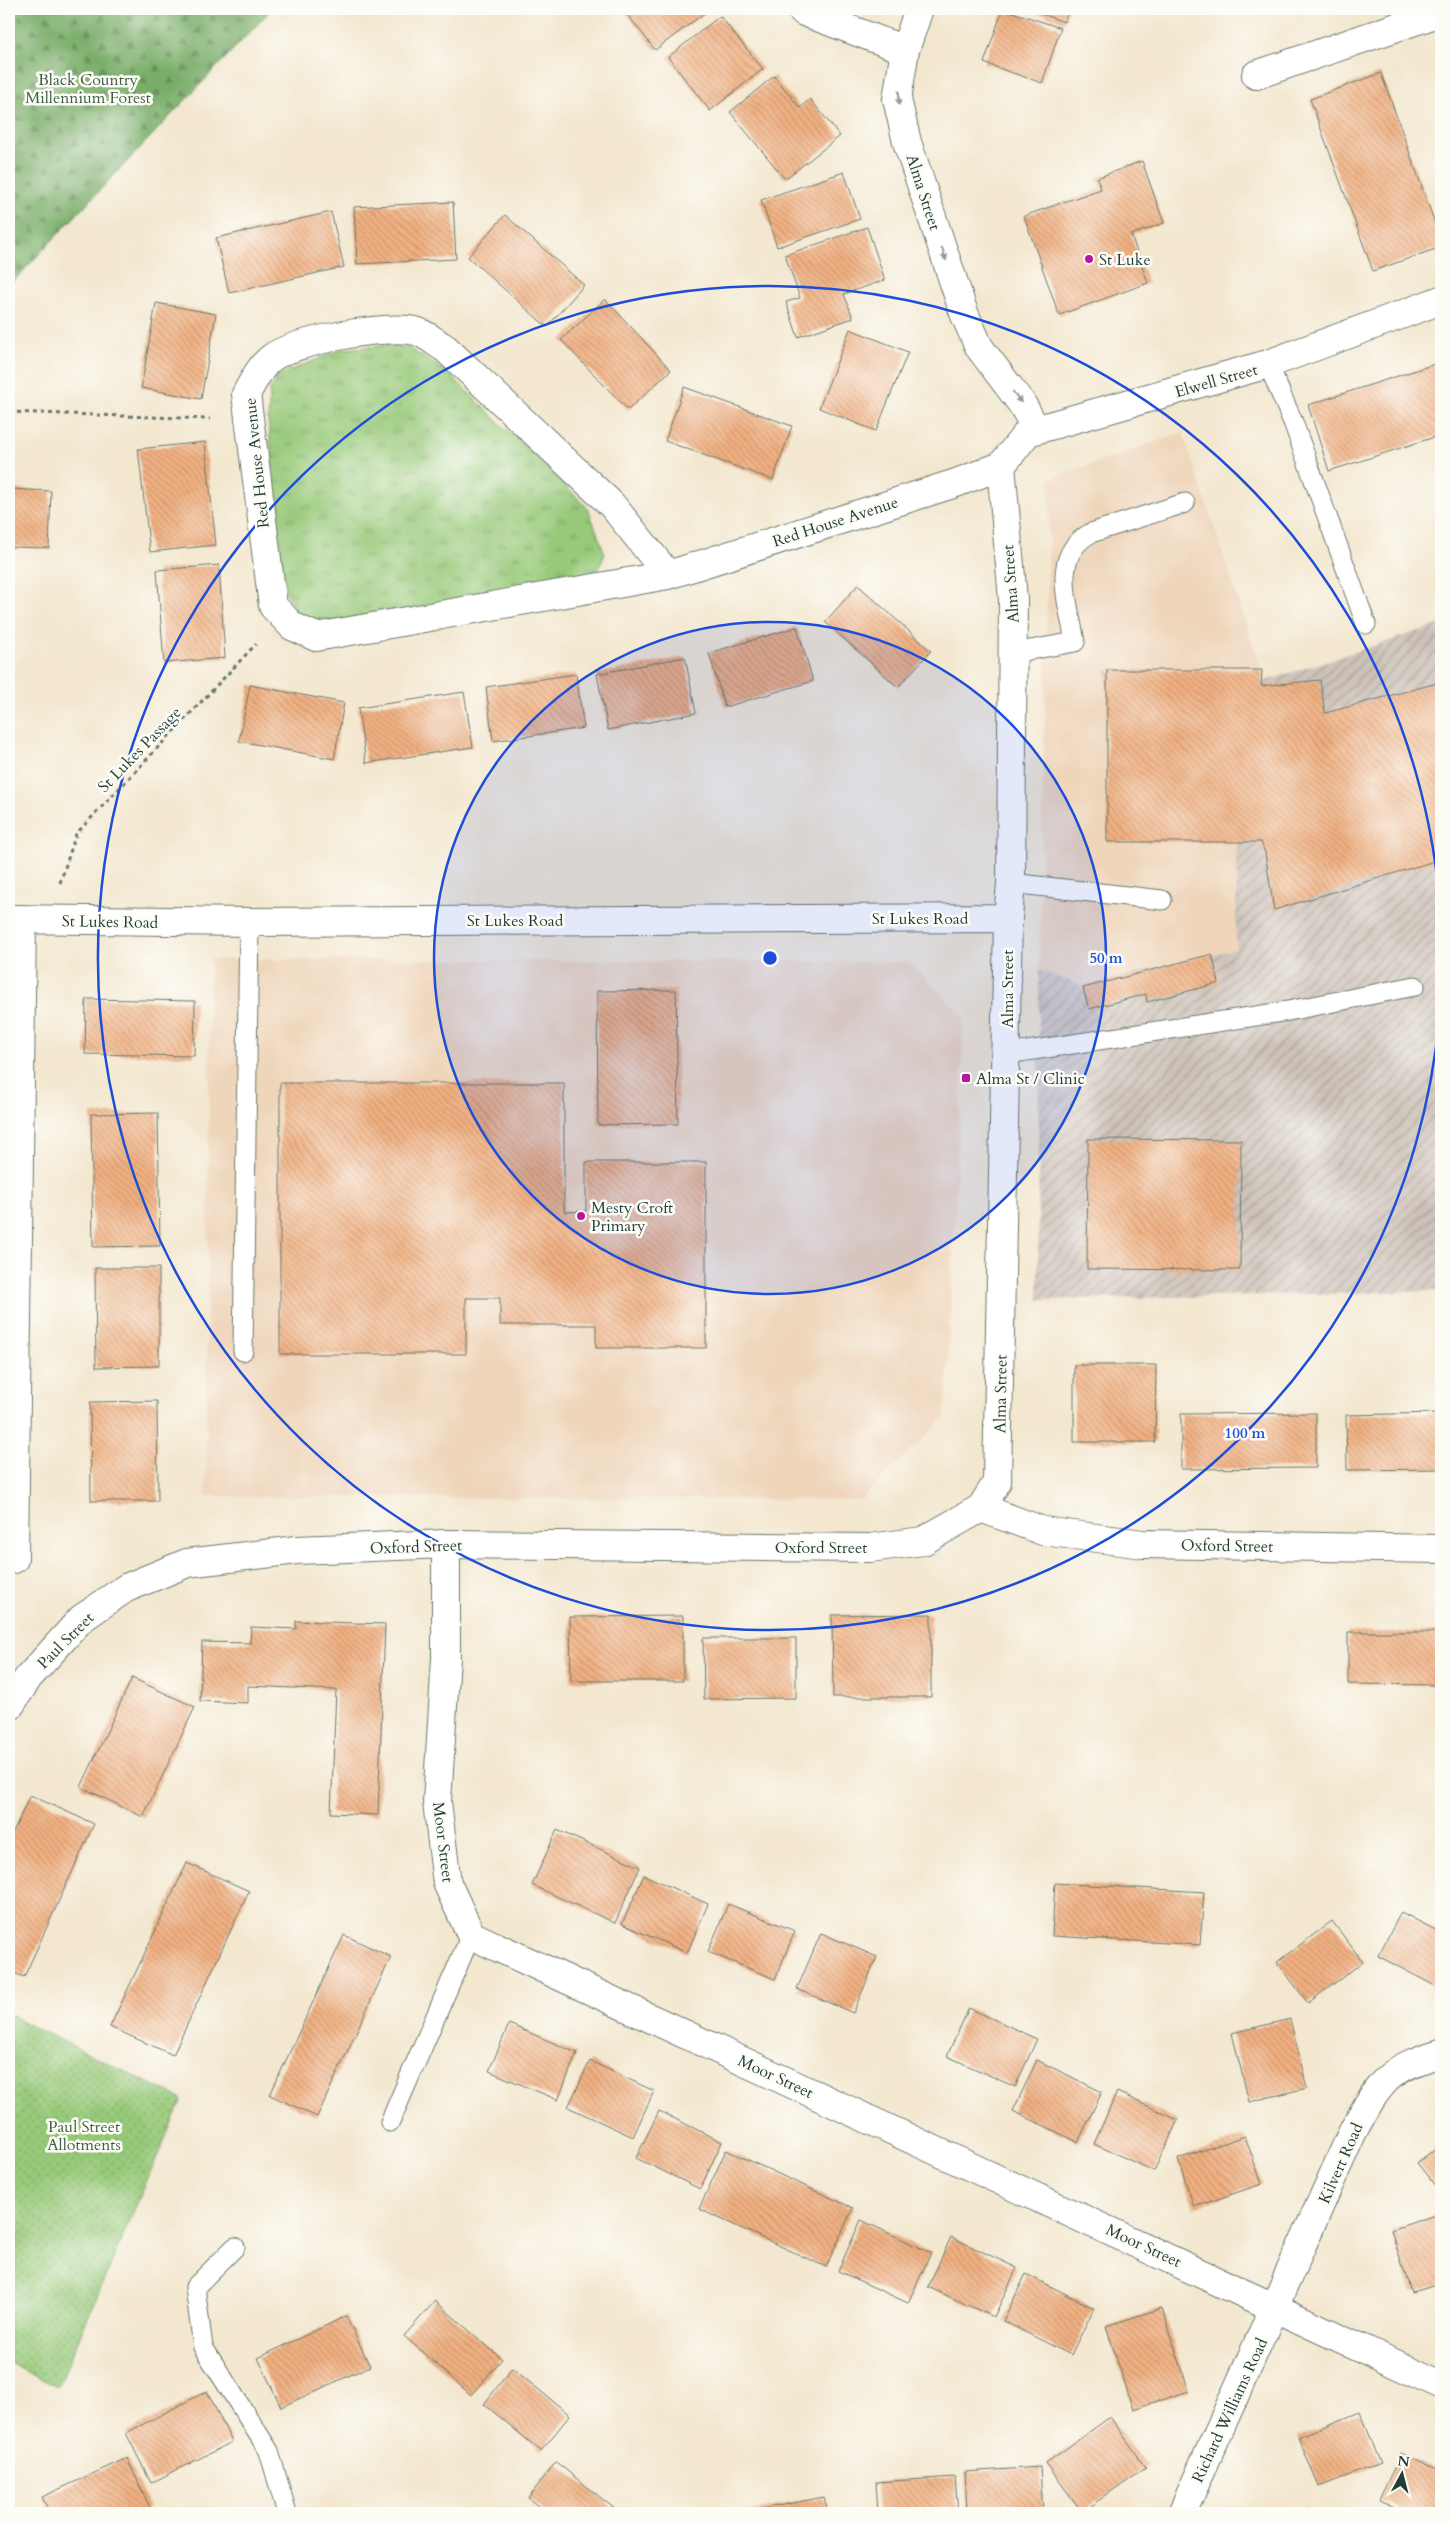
<svg xmlns="http://www.w3.org/2000/svg" width="1450" height="2522" viewBox="0 0 1450 2522" font-family="Cardo,serif">
<defs>
<pattern id="industrial-furrows" width="10" height="10" patternUnits="userSpaceOnUse" patternTransform="scale(1.25)"><rect width="10" height="10" fill="#cdc2b9"/><path d="M-1 1l2-2M0 10L10 0M9 11l2-2" fill="none" stroke="#a69f97"/></pattern>
<pattern id="grass-tufts" width="24" height="20" patternUnits="userSpaceOnUse" patternTransform="scale(1.25)"><rect width="24" height="20" fill="#97c979"/><path d="M3 7l-1-3M5 7V3M7 7l1-3M15 17l-1-3M17 17v-4M19 17l1-3" fill="none" stroke="#7ba464"/></pattern>
<pattern id="forest-firs" width="22" height="20" patternUnits="userSpaceOnUse" patternTransform="scale(1.25)"><rect width="22" height="20" fill="#79ad69"/><path d="M5 1l3.5 6h-7zM16 11l3.5 6h-7z" fill="#638e57"/></pattern>
<pattern id="park-dots" width="8" height="8" patternUnits="userSpaceOnUse" patternTransform="scale(1.25)"><rect width="8" height="8" fill="#97c979"/><path d="M2 2h.1M6 6h.1" fill="none" stroke="#7ba464" stroke-width="1.8" stroke-linecap="round"/></pattern>
<pattern id="building-back-hatch" width="6" height="6" patternUnits="userSpaceOnUse" patternTransform="scale(1.25)"><rect width="6" height="6" fill="#f2b182"/><path d="M-1 5l2 2M0 0l6 6M5-1l2 2" fill="none" stroke="#c3916b"/></pattern>
</defs>
<rect width="100%" height="100%" fill="#fdfcf7"/>
<filter id="ink" filterUnits="userSpaceOnUse"><feTurbulence type="fractalNoise" baseFrequency=".02" numOctaves="2"/><feDisplacementMap in="SourceGraphic" scale="10" xChannelSelector="R" yChannelSelector="G"/><feConvolveMatrix kernelMatrix="1 2 1 2 8 2 1 2 1" color-interpolation-filters="sRGB"/></filter>
<filter id="wash" filterUnits="userSpaceOnUse"><feTurbulence type="fractalNoise" baseFrequency=".0096" numOctaves="4" result="noise"/><feDisplacementMap in="SourceGraphic" scale="20" xChannelSelector="R" yChannelSelector="G"/><feGaussianBlur stdDeviation="1.12" result="paint"/><feColorMatrix in="noise" values="0 0 0 0 0 0 0 0 0 0 0 0 0 0 0 0 0 1.4 0 .05"/><feComposite in="paint" operator="in"/></filter>
<g filter="url(#wash)">
<rect width="100%" height="100%" fill="#f3e7cf"/>
<path fill="#efd6bb" d="M1183,432l82,249h-27l-2,268 -153,37 -44,-16 11,-491z
M210,959l699,3 55,54 -19,401 -85,83 -654,-4z"/>
<path fill="url(#industrial-furrows)" d="M1441,624v667l-403,9 1,-330 44,16 153,-37 2,-268h27z"/>
<path fill="url(#grass-tufts)" stroke="#5b8356" d="M392,345l18,4 37,23 141,136 17,46 -7,17 -15,11 -272,43 -15,-11 -11,-24 -17,-171 2,-29 7,-14 65,-27z"/>
<path fill="url(#forest-firs)" stroke="#4c754e" d="M20,9h252l-263,277v-268z"/>
<path fill="url(#park-dots)" stroke="#5b8356" d="M9,2015l173,84 -124,288 -49,-24z"/>
<g id="blocks">
<path fill="url(#building-back-hatch)" d="M623,9h87l-55,41z
M1003,9l58,19 -19,55 -58,-20z
M1028,9h41l-5,13z
M720,16l43,53 -53,42 -42,-54z
M1381,73l60,167v7l-68,24 -63,-172z
M774,76l26,32 10,-9 30,37 -55,43 -55,-67z
M1142,161l22,62 -33,12 17,48 -89,32 -35,-99 77,-27 -4,-11z
M844,172l16,47 -83,28 -16,-47z
M453,202l3,57 -99,5 -3,-57z
M331,212l13,55 -115,26 -13,-55z
M505,215l79,70 -37,42 -79,-70z
M867,227l18,53 -41,14 9,24 -55,19 -12,-35 14,-4 -15,-43z
M605,299l66,71 -43,40 -67,-70z
M156,303l60,11 -15,85 -60,-11z
M850,329l58,23 -32,79 -57,-23z
M1441,362v73l-112,36 -21,-66z
M684,387l108,39 -19,54 -108,-39z
M205,442l11,103 -66,7 -12,-103z
M9,489l42,2 -2,57 -40,-1z
M219,565l6,93 -61,5 -7,-93z
M858,585l73,66 -33,36 -73,-65z
M797,627l16,54 -88,26 -16,-54z
M685,657l11,56 -88,17 -11,-56z
M1107,670h155l-1,16 59,-6 5,33 116,-31v177l-167,51 -9,-57 -4,-11h-154z
M576,674l8,54 -91,13 -7,-54z
M250,685l94,18 -10,56 -95,-18z
M464,692l9,55 -107,16 -8,-55z
M1212,954l7,29 -72,19 -1,-8 -57,15 -6,-21z
M676,990l2,134 -80,1 -1,-134z
M86,999l109,2 -1,55 -109,-2z
M280,1083h284v129l22,-1v-49h120v186h-110v-23h-96v-27h-34v56h-186z
M158,1113l2,133 -67,1 -2,-133z
M1088,1139l153,1 -1,130 -153,-1z
M95,1268h64v98l-63,1z
M1074,1365h82l-1,77h-81z
M157,1401l1,100h-67l-1,-99z
M1316,1413v55l-135,1v-55z
M1441,1413v56l-94,1 -1,-55z
M931,1614v83h-98l-1,-82z
M683,1616v65h-112l-1,-64z
M296,1621l89,3 -7,191 -47,-2 5,-123 -88,-4v17l-48,-2 2,-59 48,1 1,-16 45,2z
M1348,1632h93v53l-93,-1z
M703,1638h93v60l-92,1z
M132,1678l63,29 -52,110 -62,-30z
M30,1795l64,29 -70,153 -15,-6v-130z
M557,1830l83,37 -25,56 -83,-38z
M187,1863l62,28 -76,164 -63,-28z
M644,1875l64,29 -21,49 -65,-29z
M1055,1883l149,9 -4,53 -148,-9z
M728,1904l67,27 -20,48 -67,-27z
M1401,1912l40,21v56l-63,-33z
M1332,1921l31,41 -55,41 -31,-41z
M821,1933l56,24 -24,56 -56,-24z
M344,1935l47,22 -74,160 -47,-22z
M969,2008l68,31 -22,48 -68,-31z
M1290,2019l17,69 -58,14 -17,-69z
M509,2024l68,29 -19,47 -69,-29z
M1037,2060l65,32 -24,50 -65,-31z
M590,2061l64,30 -21,46 -65,-30z
M1117,2092l61,28 -24,51 -60,-27z
M659,2111l63,31 -22,47 -64,-31z
M1245,2136l17,48 -68,23 -16,-48z
M1441,2144v49l-24,-30z
M726,2150l127,58 -27,59 -127,-58z
M1441,2213v71l-30,8 -20,-62z
M861,2220l70,33 -23,50 -70,-32z
M951,2237l66,31 -23,49 -66,-30z
M1026,2274l68,34 -23,47 -68,-34z
M435,2301l67,58 -31,36 -67,-59z
M1162,2308l27,83 -56,18 -27,-83z
M346,2316l24,50 -89,41 -23,-49z
M512,2368l58,47 -29,36 -57,-47z
M207,2391l25,51 -81,41 -25,-50z
M1360,2412l21,51 -62,24 -21,-50z
M1110,2417l36,50 -64,45 -36,-49z
M1401,2453l40,19v41h-33l-29,-13z
M127,2458l23,50 -12,5h-88l-8,-16z
M556,2462l64,51h-73l-19,-15z
M1040,2467l3,46h-76l-2,-41z
M955,2477l3,36h-80l-2,-31z
M824,2497l4,16h-82v-1z
M1309,2508l2,5h-18z"/>
</g>
</g>
<g filter="url(#ink)">
<use href="#blocks" fill-opacity="0" stroke="#69786a" stroke-width="1"/>
<g fill="none" stroke-linecap="round" stroke-linejoin="round">
<defs>
<path id="lane" d="M1268,364l25,58 73,202
M1013,653l62,-11c-6,-38 -26,-87 16,-109l94,-30
M1011,883l151,17
M1007,1054l281,-43 127,-25
M243,1351l6,-429
M390,2122l81,-187
M235,2247l-40,40 8,60 66,104 18,62"/>
<path id="street" d="M801,9l3,3 101,38
M919,9l-14,41 -8,49 10,43 57,171 15,34 43,57 14,25
M1256,75l185,-63
M1001,466l27,-34 240,-68 173,-64
M668,575l-56,-70 -167,-157c-9,-5 -20,-15 -30,-17 -28,-7 -123,10 -145,28 -11,9 -17,23 -24,35l27,212 19,20 24,11 352,-62 288,-92 45,-17
M9,919l240,3 759,-4
M981,1508l62,23 100,13 298,5
M446,1544v114l-9,144 10,81 24,52 970,450
M14,1559l8,-640
M9,1707l19,-29 53,-59 45,-31 61,-25 110,-13 149,-6 424,4 53,-7 58,-33 16,-26 11,-564 3,-35 2,-284 -12,-133
M1182,2513l171,-382c27,-49 33,-62 88,-78"/>
</defs>
<use href="#lane" stroke="#69786a" stroke-width="21"/>
<use href="#street" stroke="#69786a" stroke-width="30"/>
<path stroke="#69786a" stroke-width="3" stroke-dasharray="4 4" stroke-linecap="butt" d="M9,412l201,7
M60,883l16,-49 180,-190
M9,2501l5,12"/>
<use href="#lane" stroke="#fff" stroke-width="19"/>
<use href="#street" stroke="#fff" stroke-width="28"/>
</g>
<defs><path id="oneway-solid" d="M-6-.8H1V-3.2L6.5 0L1 3.2V.8H-6Z" transform="scale(1.25)"/></defs>
<g fill="#8f9e9a">
<use href="#oneway-solid" transform="translate(899 98) rotate(89)"/>
<use href="#oneway-solid" transform="translate(944 254) rotate(72)"/>
<use href="#oneway-solid" transform="translate(1017 397) rotate(53)"/>
</g>
</g>
<circle cx="770" cy="958" r="336" fill="#1d4ed8" fill-opacity=".12"/>
<g fill="none" stroke="#1d4ed8" stroke-width="2.5">
<circle cx="770" cy="958" r="336"/>
<path d="M1441 993A672 672 0 1 1 1441 923"/>
</g>
<g fill="#b5179e" stroke="#fdfcf7" stroke-width="2">
<circle cx="1089" cy="259" r="5"/>
<rect x="961" y="1073" width="10" height="10" rx="2.5"/>
<circle cx="581" cy="1216" r="5"/>
</g>
<g text-anchor="middle" stroke-width="5" stroke-linejoin="round" paint-order="stroke">
<g font-size="16" fill="#3d6045" stroke="#fdfcf7">
<text x="88" y="85">Black Country<tspan x="88" dy="18">Millennium Forest</tspan></text>
<text x="84" y="2132">Paul Street<tspan x="84" dy="18">Allotments</tspan></text>
</g>
<g font-size="16" fill="#1f3d34" stroke="#fdfcf7">
<text transform="translate(924 192) rotate(72)" y="6">Alma Street</text>
<text transform="translate(1216 380) rotate(-16)" y="6">Elwell Street</text>
<text transform="translate(256 463) rotate(-96)" y="6">Red House Avenue</text>
<text transform="translate(835 521) rotate(-18)" y="6">Red House Avenue</text>
<text transform="translate(1010 584) rotate(-94)" y="6">Alma Street</text>
<text transform="translate(139 749) rotate(-46)" y="6">St Lukes Passage</text>
<text x="920" y="924">St Lukes Road</text>
<text x="515" y="926">St Lukes Road</text>
<text transform="translate(110 921) rotate(1)" y="6">St Lukes Road</text>
<text transform="translate(1007 989) rotate(-90)" y="6">Alma Street</text>
<text transform="translate(1000 1394) rotate(-89)" y="6">Alma Street</text>
<text transform="translate(1227 1545) rotate(1)" y="6">Oxford Street</text>
<text transform="translate(416 1546) rotate(-2)" y="6">Oxford Street</text>
<text x="821" y="1553">Oxford Street</text>
<text transform="translate(65 1640) rotate(-45)" y="6">Paul Street</text>
<text transform="translate(444 1842) rotate(83)" y="6">Moor Street</text>
<text transform="translate(776 2076) rotate(25)" y="6">Moor Street</text>
<text transform="translate(1340 2163) rotate(-66)" y="6">Kilvert Road</text>
<text transform="translate(1144 2245) rotate(25)" y="6">Moor Street</text>
<text transform="translate(1229 2410) rotate(-65)" y="6">Richard Williams Road</text>
</g>
<g font-size="16" fill="#1f3d34" stroke="#fdfcf7" text-anchor="start">
<text x="1099" y="265">St Luke</text>
<text x="976" y="1084">Alma St / Clinic</text>
<text x="591" y="1213">Mesty Croft<tspan x="591" dy="18">Primary</tspan></text>
</g>
</g>
<circle cx="770" cy="958" r="8" fill="#1d4ed8" stroke="#fdfcf7" stroke-width="2.5"/>
<g font-size="15" text-anchor="middle" font-weight="bold" fill="#1d4ed8" stroke="#fdfcf7" stroke-width="5" stroke-linejoin="round" paint-order="stroke">
<text x="1106" y="963">50 m</text>
<text x="1245" y="1438">100 m</text>
</g>
<rect width="1450" height="2522" fill="none" stroke="#fdfcf7" stroke-width="30"/>
<g transform="translate(1402 2474) rotate(7)" stroke="#fdfcf7" stroke-width="4" paint-order="stroke">
<path d="M0-4L9 19L0 12L-9 19Z" fill="#1f3d34"/>
<text y="-8" font-size="14" font-weight="bold" text-anchor="middle" fill="#1f3d34">N</text>
</g>
</svg>
